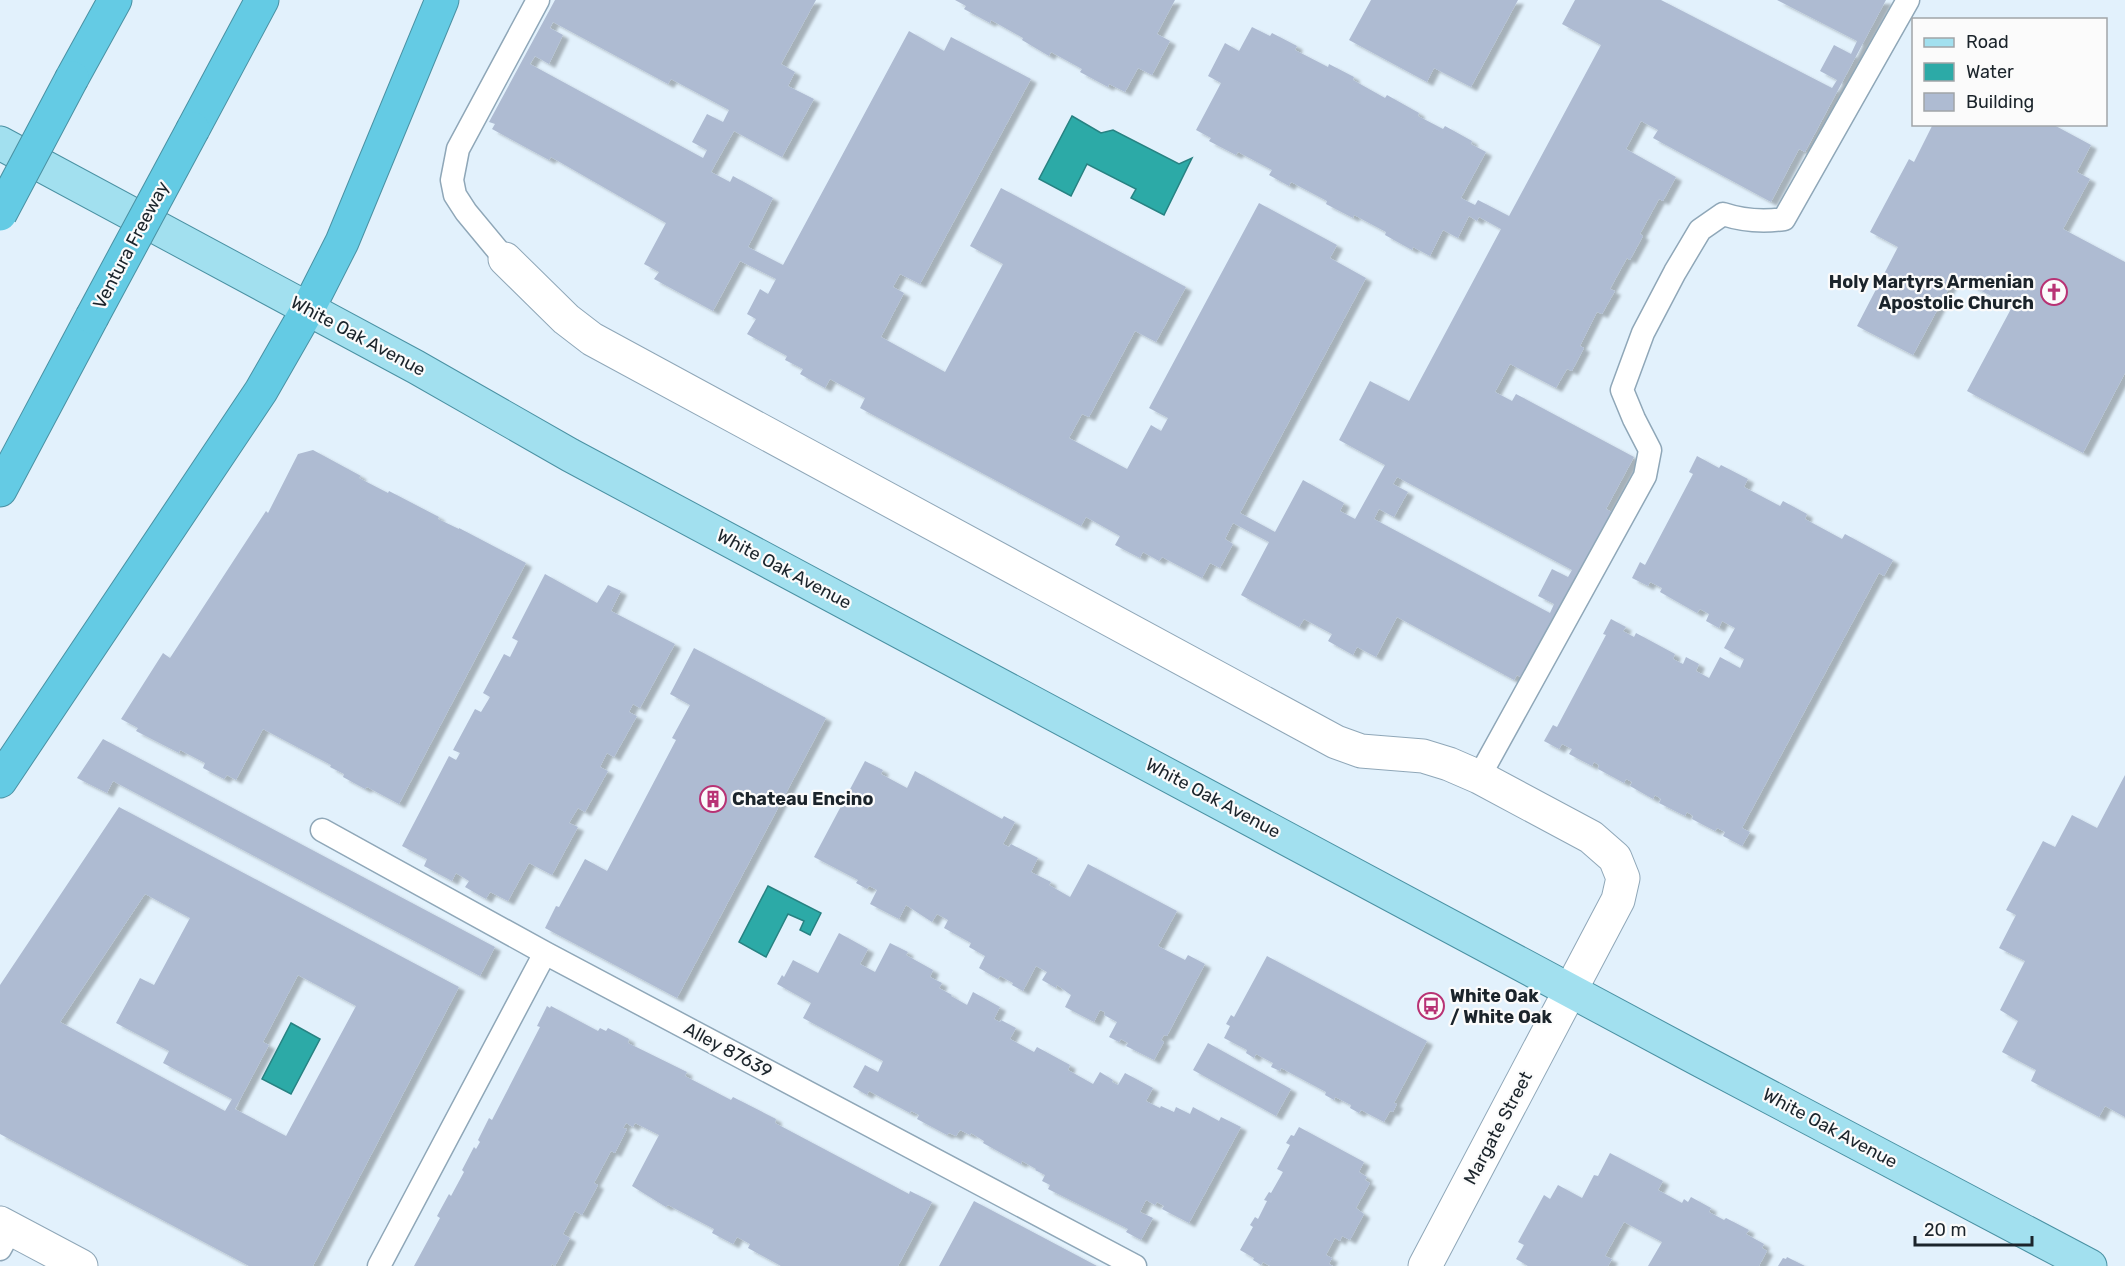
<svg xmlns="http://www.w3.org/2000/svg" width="2125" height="1266" viewBox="0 0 2125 1266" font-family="Rubik,sans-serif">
<defs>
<filter id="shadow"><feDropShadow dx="6" dy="4" stdDeviation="1.5" flood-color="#0004"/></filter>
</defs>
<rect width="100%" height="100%" fill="#e2f1fc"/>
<path fill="#2caaa7" stroke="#278282" stroke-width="1.5" d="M1072,116l29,17 12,-3 66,34 13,-6 -28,57 -33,-17 5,-9 -49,-25 -16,32 -32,-17z
M768,886l53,27 -11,22 -10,-5 4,-9 -16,-7 -22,43 -27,-15z
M291,1023l29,16 -29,55 -29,-15z"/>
<path fill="#aebbd2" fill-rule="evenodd" filter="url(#shadow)" d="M555,0h261l-35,64 14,8 -7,14 26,13 -32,58 -48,-26 -23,41 19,10 3,-6 40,22 -25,49 35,18 126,-234 35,20 7,-14 80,42 -111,205 -20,-10 -7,13 11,6 -23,44 64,35 58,-108 -33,-18 31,-58 185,99 -30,55 -21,-11 -46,86 -7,-3 -13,24 58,31 24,-44 10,6 7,-13 -19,-10 110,-205 78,42 -7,13 36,20 -126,235 35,19 28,-52 41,23 -4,8 15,8 30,-54 -46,-25 31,-59 39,20 92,-172 -22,-12 -2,4 -8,-5 -11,22 -15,-8 -13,26 -17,-9 -1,3 -27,-15 1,-3 -32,-17 -1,3 -27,-14 1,-3 -36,-19 -2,4 -20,-11 3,-5 -34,-18 -2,3 -27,-14 2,-3 -15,-8 25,-47 -13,-7 17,-33 14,8 13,-24 18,9 2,-3 25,13 -2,4 33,17 1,-3 25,13 -1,3 32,18 2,-3 32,18 -1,3 25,13 2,-3 27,15 -1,3 15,8 -25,46 14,7 3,-5 31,16 92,-171 -39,-21 13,-24h86l171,88 5,-8 -17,-9 14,-26 17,9 6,-13 -80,-41h109l-81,152 -6,-3 -28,53 -118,-64 5,-8 -17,-9 -15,28 50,28 -13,24 -4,-2 -19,35 3,2 -13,24 -3,-2 -17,31 5,2 -13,23 -5,-2 -17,34 4,2 -12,23 -5,-2 -11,19 -46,-24 -15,28 17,9 4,-7 118,63 -28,52 6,3 -90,166 -5,-3 -3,5 -117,-63 -21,40 -19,-10 -4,8 -25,-14 4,-7 -28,-15 -5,8 -58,-32 28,-53 -36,-19 -8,16 8,5 -13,24 -10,-5 -8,15 -40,-21 -3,4 -16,-9 -3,6 -25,-13 5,-9 -34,-19 -5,9 -221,-118 5,-10 -35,-19 -5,9 -25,-14 3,-5 -18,-9 2,-4 -40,-22 9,-15 -9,-5 13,-25 8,5 8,-15 -36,-18 -27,50 -59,-32 5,-7 -15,-8 22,-41 -115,-66 -2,3 -57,-31 3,-5 -6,-2zM553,22l115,62 3,-5 58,31 -6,12 -16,-8 -15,28 15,8 -4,8 -173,-94 5,-8 14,8 14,-29 -13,-7zM1397,477l175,93 -4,7 -16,-8 -14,27 16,8 -4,9 -176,-94 5,-10 15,8 14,-25 -15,-8z
M955,0h220l-18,34 13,7 -18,34 -14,-7 -13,24 -16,-8 -1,3 -28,-15 2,-3 -31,-17 -2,4 -27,-16 1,-2 -32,-18 -1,3 -26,-14 2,-3z
M1371,0h147l-47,87 -37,-19 -7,14 -78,-42z
M1933,124h119l39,21 -14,27 13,7 -27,50 62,33v111l-42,80 -116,-62 45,-84 -57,-30 -42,78 -56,-29 41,-79 -28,-15 39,-73 5,3z
M313,450l48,26 -2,2 29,15 1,-2 50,26 -1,2 21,10v-1l67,35 -127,241 -32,-17 -2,2 -22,-12 1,-3 -14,-7 1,-2 -68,-36 -27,51 -9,-5 -3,4 -21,-11 2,-5 -25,-13 -1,3 -43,-22 2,-3 -17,-9 42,-66 7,5 96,-147 2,2 30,-59z
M1697,456l22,12 2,-3 27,14 -4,8 36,19 3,-5 24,13 -2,5 37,20 3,-5 48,26 -9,16 -5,-3 -137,255 8,4 -8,14 -19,-10 2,-4 -8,-4 -2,3 -23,-12 1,-3 -6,-4 -2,4 -26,-13 2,-4 -6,-4 -2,4 -23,-13 2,-4 -6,-3 -2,4 -26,-14 1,-4 -5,-3 -2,4 -23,-12 3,-5 -10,-5 -3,5 -15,-8 9,-16 4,2 49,-92 -3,-1 8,-15 15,8 -3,4 11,6 2,-4 39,21 -2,5 10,5 3,-7 13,7 -3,7 13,7 11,-21 20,11 4,-9 -20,-11 11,-20 -13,-7 -3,7 -13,-7 3,-7 -9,-5 -3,4 -37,-21 2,-4 -12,-6 -2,4 -16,-8 8,-16 5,3 48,-91 -4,-2z
M545,574l52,29 11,-18 13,6 -10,20 64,33 -35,64 -7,-4 -4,8 8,4 -23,41 -7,-4 -7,14 8,4 -23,41 -7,-4 -9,15 9,4 -26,48 -23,-12 -21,38 -18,-9 -4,7 -21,-12 4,-6 -13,-8 -4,8 -28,-15 3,-7 -25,-13 47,-90 7,4 4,-7 -7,-3 22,-41 6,3 9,-15 -7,-4 21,-39 6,3 8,-16 -6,-3z
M694,648l132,70 -149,280 -132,-70 11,-22 3,1 26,-48 22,12 69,-131 -4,-2 18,-33 -20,-11z
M103,739l392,208 -15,29 -367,-195 -6,12 -30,-15z
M865,761l18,9 -2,4 26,14 8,-17 87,48 2,-3 11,6 -12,22 6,3 2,-3 27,14 -7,14 20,10 -2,3 21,12 18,-33 89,47 -19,35 27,14 3,-5 17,9 -38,72 -3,-1 -3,5 3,2 -10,18 -28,-14 2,-3 -7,-4 -2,3 -10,-5 8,-15 -13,-7 1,-3 -5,-2 -6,12 -29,-15 6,-12 -14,-10 -1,3 -14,-8 5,-8 -11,-6 -13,25 -11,-6 1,-2 -13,-7 -2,3 -19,-11 6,-12 -16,-9 2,-4 -27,-15 4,-8 -11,-6 -5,8 -26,-17 -7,14 -29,-15 7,-14 -8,-4 -2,3 -11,-6 2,-3 -44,-23z
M2125,775v342l-20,-11 -6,11 -68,-36 5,-11 -34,-18 16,-31 -18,-11 25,-49 -26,-13 17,-33 -10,-5 37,-69 12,6 17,-32 25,13z
M119,807l340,180 -146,279h-64l-249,-132v-149zM145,894l45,24 -36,67 -14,-7 -24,45 53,28 -6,12 69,36 -7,12 -165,-89zM298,975l58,31 -70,130 -51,-27 34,-64 -6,-3z
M839,933l29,16 -8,15 15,8 15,-29 18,9 -2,3 27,15 -3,7 12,6 -3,5 13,7 -1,1 16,9 6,-13 27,15 -6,12 6,3 1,-2 15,8 -6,11 24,13 3,-5 33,18 -2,5 25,14 7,-12 13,8 -1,2 6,3 7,-12 28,15 -7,13 14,7 1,-2 13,6 2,-5 14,7 3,-7 26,14 2,-4 20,10 -52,96 -27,-14 2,-3 -7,-4 -2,3 -9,-5 -6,12 13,6 -12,22 -15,-8 2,-3 -80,-40 2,-4 -8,-4 3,-6 -10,-5 1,-1 -14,-8 -1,3 -38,-21 1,-2 -13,-8 -1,2 -10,-5 -4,6 -7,-3 -2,2 -30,-16 2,-4 -8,-4 -1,2 -41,-22 -2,4 -14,-8 12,-22 13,7 5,-11 -80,-43 8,-15 -34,-19 5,-9 2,2 9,-17 25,13z
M1267,956l160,85 -33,62 3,1 -4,8 -3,-1 -6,11 -23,-12 -2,3 -9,-5 1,-3 -16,-8 -1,3 -9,-5 1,-3 -45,-24 -1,3 -9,-4 2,-4 -17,-9 -2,4 -8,-5 1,-3 -23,-12 6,-12 -4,-2 5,-9 3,2z
M547,1006l3,2 1,-2 47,25 2,-3 6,3 2,-3 21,11 -1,4 59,29 -2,4 46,24 2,-3 43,22 -1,4 134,71 1,-3 22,11 -34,64h-117l-33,-18 2,-4 -13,-7 -4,7 -21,-11 2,-4 -46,-24 -2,2 -34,-21 27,-51 -24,-12 -2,4 -7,-4 -3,5 4,1 -12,24 -4,-2 -17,32 4,2 -16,30 -7,-4 -12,23 7,4 -15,28 -3,-2 -1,2h-137l26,-48 -3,-2 12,-22 2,2 13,-24 -2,-2 12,-23 2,2 4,-7 -2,-2 11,-22 3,2 48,-93 -3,-1z
M1208,1043l83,46 -15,27 -83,-46z
M1299,1127l65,35 -5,10 8,5 -2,3 5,3 -14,25 8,6 -14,26 -8,-4 -2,5 -5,-3 -9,17 6,3 -3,6 4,2h-63l-7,-4 -2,3 -8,-5 1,-2 -14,-8 13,-23 -3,-2 5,-8 3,2 9,-18 -3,-1 5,-8 2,1 12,-21 -6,-3 13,-24 -4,-2 5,-8 3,1z
M1610,1153l53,28 -5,9 24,13 2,-4 4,3 3,-5 20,11 -2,4 15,8 2,-2 23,12 -3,4 18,10 -2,4 5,3 -8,15h-111l14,-24 -38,-20 -19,34 7,3 -4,7h-80l-12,-7 8,-14 -6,-3 26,-47 6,4 8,-14 24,13 12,-23 4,1z
M974,1201l123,65h-158z
M1787,1257l18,9h-27l5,-8 3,1z"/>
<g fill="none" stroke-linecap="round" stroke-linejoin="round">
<defs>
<path id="lane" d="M505,259l-39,-47 -11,-17 -3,-15 6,-31 80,-149
M1479,777l166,-301 5,-26 -16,-31 -12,-29 21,-57 32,-61 25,-42 23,-16c21,7 39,8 61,5l124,-219
M322,830l223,123 590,313
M0,1249l11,-20
M379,1266l166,-313"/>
<path id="street" d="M505,259l61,60 26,20 744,403 25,9 62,5 26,8 30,13 112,60 24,21 8,20 -5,22 -193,366
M0,1223l81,43"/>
<path id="primary" d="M0,143l416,224 154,88 1128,604 392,207"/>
<path id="highway" d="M72,78l43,-78
M193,129l69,-129
M0,490l92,-173
M0,781l261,-390 47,-82 34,-67 100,-242"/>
</defs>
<use href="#lane" stroke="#8fa7b8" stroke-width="25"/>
<use href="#street" stroke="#8fa7b8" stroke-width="35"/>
<use href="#primary" stroke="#4a91a3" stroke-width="35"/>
<use href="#highway" stroke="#4a91a3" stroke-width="35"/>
<use href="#lane" stroke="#fff" stroke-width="22"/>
<use href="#street" stroke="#fff" stroke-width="33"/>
<use href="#primary" stroke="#a2e0ef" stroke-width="33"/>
<use href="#highway" stroke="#64cbe4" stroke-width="33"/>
<defs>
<path id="highway-bridge" d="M0,214l72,-136
M92,317l101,-188"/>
</defs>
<use href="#highway-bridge" stroke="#4a91a3" stroke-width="35" stroke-linecap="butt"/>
<use href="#highway-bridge" stroke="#64cbe4" stroke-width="33"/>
</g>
<defs>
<symbol id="church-ring" viewBox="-11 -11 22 22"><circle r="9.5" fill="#fbfbfb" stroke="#b83274" stroke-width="1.5"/><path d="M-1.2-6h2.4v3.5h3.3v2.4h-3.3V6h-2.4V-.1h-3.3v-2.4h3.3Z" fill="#b83274"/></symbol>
<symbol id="building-ring" viewBox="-11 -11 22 22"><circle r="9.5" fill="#fbfbfb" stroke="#b83274" stroke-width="1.5"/><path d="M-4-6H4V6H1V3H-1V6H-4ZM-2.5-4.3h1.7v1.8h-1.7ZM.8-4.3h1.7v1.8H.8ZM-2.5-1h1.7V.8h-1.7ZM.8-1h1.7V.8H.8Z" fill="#b83274"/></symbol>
<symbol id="bus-ring" viewBox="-11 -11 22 22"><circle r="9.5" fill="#fbfbfb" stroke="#b83274" stroke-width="1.5"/><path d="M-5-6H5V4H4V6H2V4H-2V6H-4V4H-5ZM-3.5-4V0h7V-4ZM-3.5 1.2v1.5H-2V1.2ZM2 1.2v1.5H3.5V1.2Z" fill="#b83274"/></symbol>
</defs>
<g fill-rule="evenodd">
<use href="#church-ring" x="2039" y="277" width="30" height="30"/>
<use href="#building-ring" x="698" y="784" width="30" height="30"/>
<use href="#bus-ring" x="1416" y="991" width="30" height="30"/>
</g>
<g text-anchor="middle" stroke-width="4.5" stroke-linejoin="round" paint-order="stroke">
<g font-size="18" fill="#1b242b" stroke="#fbfbfb">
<text transform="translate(131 245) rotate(-62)" y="6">Ventura Freeway</text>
<text transform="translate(358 336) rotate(28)" y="6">White Oak Avenue</text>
<text transform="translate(784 569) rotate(28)" y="6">White Oak Avenue</text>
<text transform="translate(1213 798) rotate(28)" y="6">White Oak Avenue</text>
<text transform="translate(728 1050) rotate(28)" y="6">Alley 87639</text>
<text transform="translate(1498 1128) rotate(-62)" y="6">Margate Street</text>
<text transform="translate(1830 1128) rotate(28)" y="6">White Oak Avenue</text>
</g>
<g font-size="18" font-weight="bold" fill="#1b242b" stroke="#fbfbfb" text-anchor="start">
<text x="2034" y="288" text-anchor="end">Holy Martyrs Armenian<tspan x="2034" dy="21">Apostolic Church</tspan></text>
<text x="732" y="805">Chateau Encino</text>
<text x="1450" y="1002">White Oak<tspan x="1450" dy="21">/ White Oak</tspan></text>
</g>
</g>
<rect x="1912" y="18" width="195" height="108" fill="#fbfbfb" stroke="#a1a5a8" stroke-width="1.5"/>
<rect x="1924" y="38" width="30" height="9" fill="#a2e0ef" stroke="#a1a5a8" stroke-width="1.5"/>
<text x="1966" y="48" font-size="18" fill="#1b242b">Road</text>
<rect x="1924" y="63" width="30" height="18" fill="#2caaa7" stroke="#a1a5a8" stroke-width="1.5"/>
<text x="1966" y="78" font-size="18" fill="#1b242b">Water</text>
<rect x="1924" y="93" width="30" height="18" fill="#aebbd2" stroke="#a1a5a8" stroke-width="1.5"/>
<text x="1966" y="108" font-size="18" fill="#1b242b">Building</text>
<path d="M1915 1236v9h117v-9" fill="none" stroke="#1b242b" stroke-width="3"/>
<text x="1924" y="1236" font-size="18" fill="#1b242b" stroke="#fbfbfb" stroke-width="4.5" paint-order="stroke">20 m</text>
</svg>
